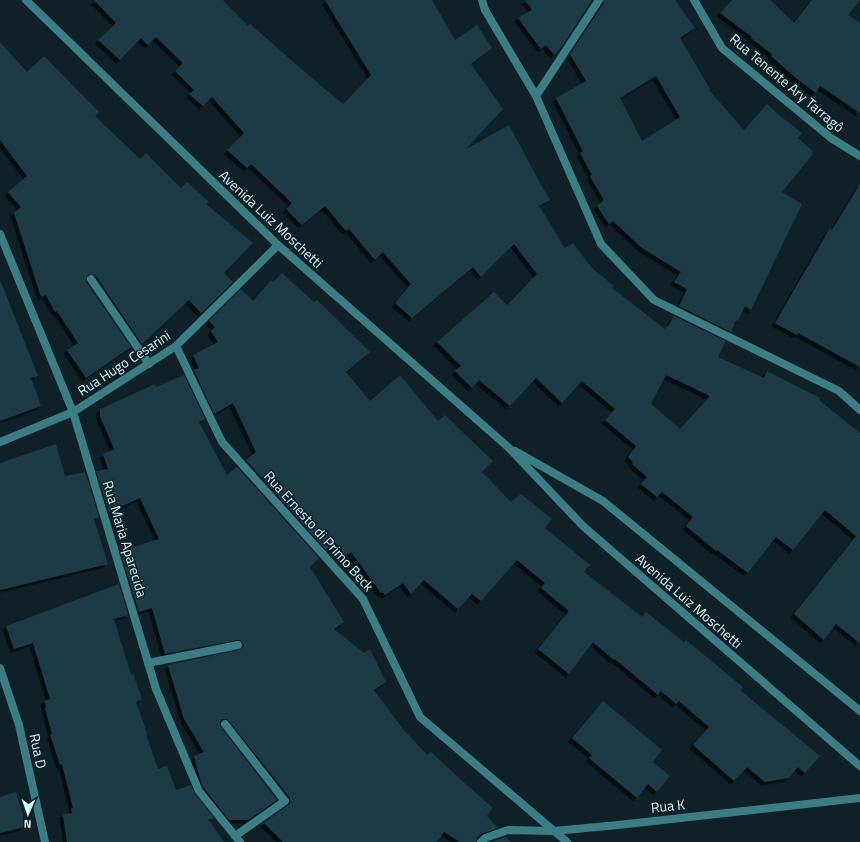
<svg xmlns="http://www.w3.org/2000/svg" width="860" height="842" viewBox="0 0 860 842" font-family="'Titillium Web',sans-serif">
<defs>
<filter id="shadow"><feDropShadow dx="-3.5" dy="3.5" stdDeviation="0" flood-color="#0009"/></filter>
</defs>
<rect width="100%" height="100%" fill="#0f2026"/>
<path fill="#1c3b46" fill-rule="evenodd" filter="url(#shadow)" d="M94,0h129l25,26 2,-2 64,56 29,24 28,-29 -46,-75h107l23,40 22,-15 15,23 -21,16 32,45 -37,40 43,-24 31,58 10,17 -11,6 26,42 8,-5 19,25 22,18 -2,2 53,41 2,-3 1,1 6,-11 52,25 -8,16 46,21 3,-7 53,27 -1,2 41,33v210l-24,-19 -12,16 -30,-26 62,-78 -31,-26 -32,40 -17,-13 -28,36 -31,-23 -1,1 -30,-25 7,-9 -16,-13 -15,-12 -5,5 -16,-13 6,-7 -15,-13 1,-2 -5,-5 8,-11 -31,-26 10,-11 -33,-28 -20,22 -26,-25 -26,28 -31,-26 -7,8 -17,-17 6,-5 -24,-24 57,-50 13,13 30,-31 -23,-30 -33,33 -8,-10 -61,51 -17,-15 16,-19 -28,-32 -8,8 -26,-31 -3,2 -21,-25 -23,19 -16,-16 6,-6 -41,-39 -4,4 -20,-18 17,-17 -32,-36 -9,9 -14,-12 5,-4 -19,-19 8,-8 -27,-26 -8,8 -7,-7 -21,22 -22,-20 18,-17zM666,375l44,21 -30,33 -29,-25z
M525,0h67l-29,45 -9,10 -8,-10 -5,4 -23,-31 14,-8z
M604,0h71l20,28 -15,10 30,51 -1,1 35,40 23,-26 12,11 23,18 -4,5 15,13 -1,1 1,2 -31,38 20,12 -51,106 -6,-4 -7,15 -2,-1 -5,12 -52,-26 8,-17 -13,-7 7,-10 -39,-24 -29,-27 -4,3 -12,-18 7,-6 -14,-24 2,-1 -12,-22 3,-2 -27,-53 30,-17 -16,-27 34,-51zM656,76l24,41 -38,24 -22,-43z
M732,0h38l24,23 18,-23h48l-12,15 12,8v90l-40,-27 -4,7 -20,-15 -25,-22 1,-2 -21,-16 1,-1 -32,-24z
M0,42l27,30 17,-16 55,56 -4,4 45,43 6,-6 35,35 6,-6 22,20 -3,2 47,39 -29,30 9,9 -32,31 -12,-13 -47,44 -46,-68 -5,-2 -3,1 -2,4v3l45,65 -45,31 -19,-28 11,-7 -21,-32 -2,1 -9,-17 -5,2 -27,-84 7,-6 -13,-15 19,-16 -27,-36z
M860,184v183l-62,-34 -1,2 -22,-12 55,-95 2,2z
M282,273l32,29 3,-2 53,52 -24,20 24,29 30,-26 38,46 7,-6 48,46 -11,11 29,30 10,-8 31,25 -7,9 45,37 -6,7 58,45 4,-5 38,30 2,-2 57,47 -3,3 80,66 -15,17 -7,-6 -9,11 -24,4 -18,-15 -13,14 -41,-36 16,-18 -30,-26 -3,3 -15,-13 -3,4 -43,-36 -1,1 -21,-18 -24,32 -31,-25 31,-38 -28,-23 4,-5 -28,-23 -36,41 -9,-7 -14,15 -34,-29 -13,14 -8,-11 -18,12 -2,-3 -2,1 -30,-41 -5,4 -12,-15 -8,9 -80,-90 10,-8 -23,-49 -19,11 -20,-44 5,-2 -6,-13 25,-13 -7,-11 4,-4 -6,-6 32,-32 12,12 18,-21 2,2z
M0,282h1l37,94 -7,2 10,28 -41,15z
M184,375l21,44 -6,3 28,53 10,-8 82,91 -9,9 34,55 -10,7 30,24 6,-4 16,33 -12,8 29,39 24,26 4,-3 28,26 34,30 -6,8 11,12 -17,6 -4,4 -1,4h-16l-16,-10 -7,10h-154l-19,-19 24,-18 2,-2v-5l-61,-77 -2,-2h-5l-2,3v2l1,3 56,73 -29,20h-19l-25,-32 -3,-6 -7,-26 10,-4 -20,-33 -16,-54 71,-15 4,-3v-3l-3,-4h-3l-72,14 -13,-46 -13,4 -19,-61 39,-12 -19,-41 -31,14 -13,-41 12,-2 -5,-15 11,-5 -14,-33v-7l18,-8 37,-17 1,3z
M56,444l9,32 20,-4 14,45 -5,2 14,45 -108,26v-127z
M119,584l9,31 -14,4 17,56 2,-1 9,25 -6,3 11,31 -1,1 12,35 9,-3 9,24 15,-5 4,9 20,25h-7l16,23h-157l-4,-28 9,-1 -1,-4 2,-1 -11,-44 -2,1 -10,-31h2l-7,-26 1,-1 -2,-6 6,-2 -17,-56 -19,6 -8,-23z
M603,701l59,49 -9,12 17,14 -13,16 -9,-8 -11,14 -48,-40 3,-3 -20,-17z
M16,792l7,24 2,11 -25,6v-36z
M506,837l5,5h-21z"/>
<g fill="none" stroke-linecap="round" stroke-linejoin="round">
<path stroke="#3b7d84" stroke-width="8" d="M91,279l58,85
M148,663l90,-18
M225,724l60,77 -50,35"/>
<path stroke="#3b7d84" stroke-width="8" d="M482,0l3,10 51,86 65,148 53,56 185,91 21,19
M694,0l28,48 109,90 29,18
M536,96l63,-96
M0,234l73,178 83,277 43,102 41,51
M176,346l46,96 141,157 57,118 147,125
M0,442l73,-30 103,-66 102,-101
M0,668l19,57 26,117
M481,842l4,-4 23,-8 46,1 64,-6 242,-27"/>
<path stroke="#3b7d84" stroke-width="8" d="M26,0l252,245 230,202 75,79 277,240
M515,451l88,50 257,210"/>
</g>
<g text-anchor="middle" stroke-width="3" stroke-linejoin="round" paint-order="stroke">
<g font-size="14" fill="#d5f7fe" stroke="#0f2026">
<text transform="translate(787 83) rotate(40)" y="5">Rua Tenente Ary Tarragô</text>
<text transform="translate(271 219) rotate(43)" y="5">Avenida Luiz Moschetti</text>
<text transform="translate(124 363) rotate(-33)" y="5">Rua Hugo Cesarini</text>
<text transform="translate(319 531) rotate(48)" y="5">Rua Ernesto di Primo Beck</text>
<text transform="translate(125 539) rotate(73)" y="5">Rua Maria Aparecida</text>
<text transform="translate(689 601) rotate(41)" y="5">Avenida Luiz Moschetti</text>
<text transform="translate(38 751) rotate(78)" y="5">Rua D</text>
<text transform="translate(668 806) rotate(-6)" y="5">Rua K</text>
</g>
</g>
<g transform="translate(28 814) rotate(182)" stroke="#0f2026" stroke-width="3" paint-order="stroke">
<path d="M0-3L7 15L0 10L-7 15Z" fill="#d5f7fe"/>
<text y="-6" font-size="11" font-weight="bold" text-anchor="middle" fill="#d5f7fe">N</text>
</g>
</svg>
